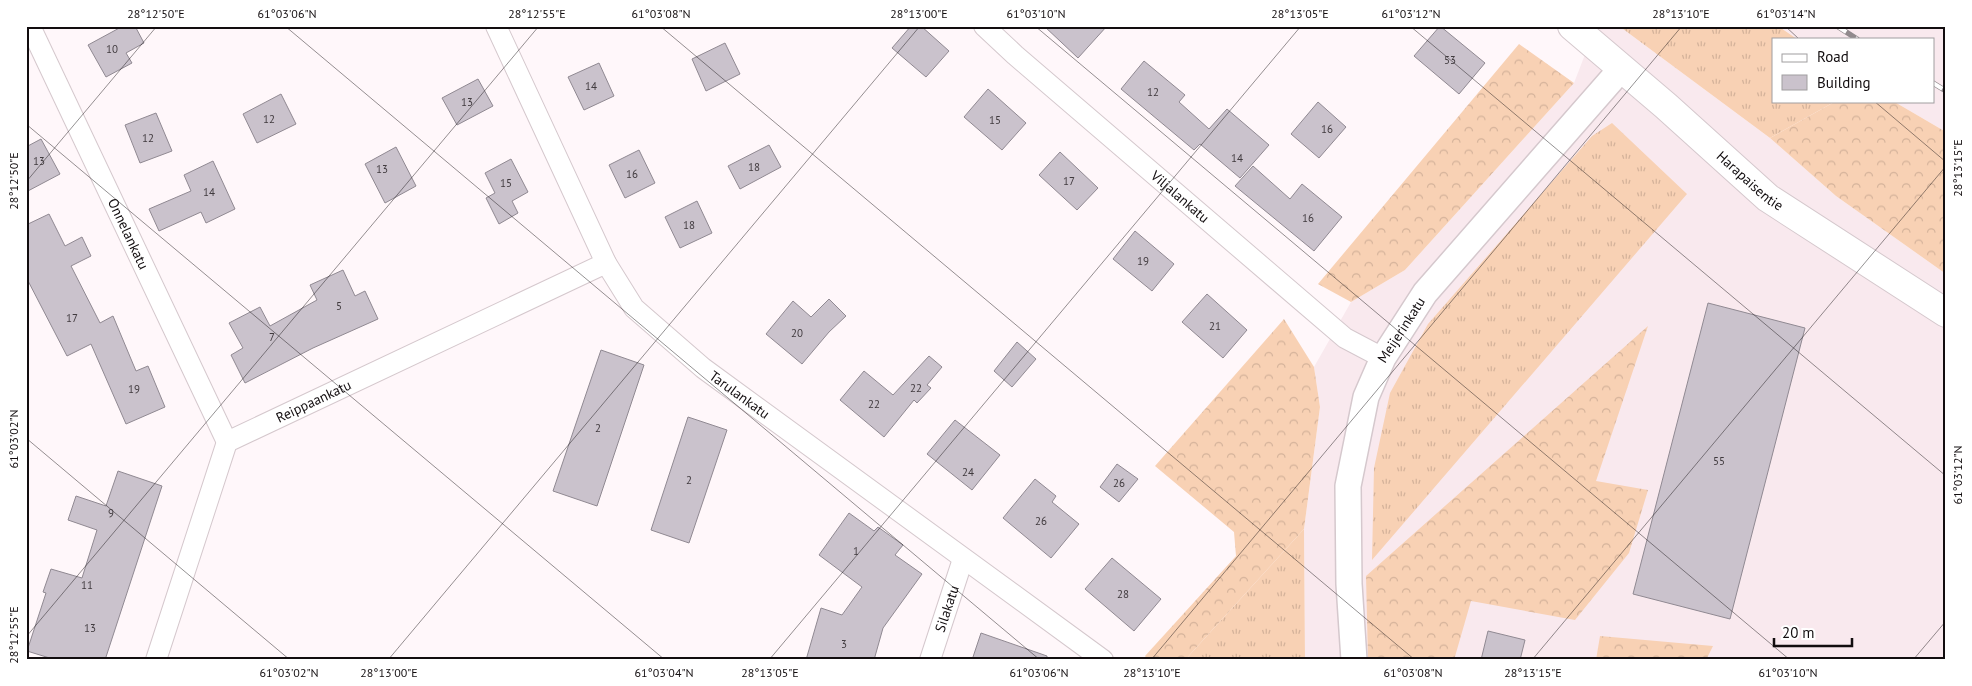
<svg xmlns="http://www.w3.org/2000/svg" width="1972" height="686" viewBox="0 0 1972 686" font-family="'PT Sans',sans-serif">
<defs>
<pattern id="grass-tufts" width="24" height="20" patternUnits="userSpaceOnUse" patternTransform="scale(1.25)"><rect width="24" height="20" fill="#f8d1b4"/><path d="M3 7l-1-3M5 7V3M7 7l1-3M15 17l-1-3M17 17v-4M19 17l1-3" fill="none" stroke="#d4b29a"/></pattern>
<pattern id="forest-crowns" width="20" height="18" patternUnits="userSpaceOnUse" patternTransform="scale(1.25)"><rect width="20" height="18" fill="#f8d1b4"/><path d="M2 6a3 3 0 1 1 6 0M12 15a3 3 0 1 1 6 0" fill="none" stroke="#d4b29a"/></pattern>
</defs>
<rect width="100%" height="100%" fill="#fff7fa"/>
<path fill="#f9e9ee" d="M1596,26h23l151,112 66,58 110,78v386h-641l-1,-131 16,-122 -6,-40 37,-65 54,-32 169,-187z
M1778,26h164l4,2v104l-53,-31h40v-62h-136z"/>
<path fill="url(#grass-tufts)" d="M1619,26h159l19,13h-24v62h63l-66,37z
M1612,123l75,71 -315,366 2,-92 16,-75 38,-69 164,-188z
M1304,529l1,131h-120z"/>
<path fill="url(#forest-crowns)" d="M1519,44l55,39 -169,187 -54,32 -33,-18z
M1836,101h57l53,31v142l-110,-78 -66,-58z
M1284,319l30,48 6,40 -16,122 -119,131h-37l-3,-4 91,-100 -2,-24 -79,-66z
M1648,326l-52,155 52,9 -19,63 -54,67 -104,-19 -17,59h-86l-2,-84z
M1600,636l113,10 -7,14h-110z"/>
<path fill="#cac2cc" stroke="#908992" d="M123,26h12l9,17 -18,10 6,10 -26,14 -18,-32z
M911,26h10l28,25 -23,26 -34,-29z
M1044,26h63l-29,32z
M1440,26l45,37 -26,31 -45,-38z
M725,43l15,31 -34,17 -14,-32z
M1144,61l41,34 -6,7 30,27 18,-20 42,36 -29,33 -40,-34 -6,6 -73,-61z
M599,63l15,33 -30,14 -16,-33z
M478,79l15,27 -36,19 -15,-27z
M988,89l38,34 -24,27 -38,-33z
M281,94l15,30 -39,19 -14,-29z
M1318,102l28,25 -27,31 -28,-24z
M156,113l16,38 -32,12 -15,-38z
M41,139l19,35 -34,18v-45z
M769,145l12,22 -41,22 -12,-23z
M396,147l20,39 -31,17 -20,-39z
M639,150l16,33 -30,15 -16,-33z
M1060,152l38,36 -21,22 -38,-35z
M511,159l17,33 -16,9 6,12 -19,11 -13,-26 9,-5 -10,-20z
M213,161l22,48 -29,14 -5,-11 -42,19 -10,-22 42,-18 -7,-16z
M1253,166l37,33 12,-15 40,33 -28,34 -79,-65z
M697,201l15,32 -32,15 -15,-31z
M49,214l16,32 17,-9 9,19 -20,10 29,57 13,-7 23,55 12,-5 17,41 -39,17 -35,-80 -24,12 -41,-79v-52z
M1135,231l39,33 -22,27 -39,-32z
M343,270l12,26 10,-5 13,28 -65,29 -68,35 -14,-28 12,-7 -14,-25 31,-16 10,19 47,-26 -7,-15z
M1207,294l40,36 -24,28 -41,-36z
M829,299l17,17 -17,16 -27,32 -36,-30 27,-33 18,16z
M1708,303l97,25 -75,291 -97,-25z
M1017,342l19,17 -24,28 -18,-16z
M601,350l43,15 -47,141 -44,-15z
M929,356l13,11 -15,18 4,3 -14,15 -3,-3 -30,37 -44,-37 24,-29 29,24z
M688,417l39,13 -38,113 -38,-13z
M955,420l45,35 -28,35 -45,-36z
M1117,464l21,15 -19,23 -19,-15z
M118,471l44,15 -57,174h-49l-29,-9 19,-58 -3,-1 8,-23 31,9 15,-48 -29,-10 8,-24 30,10z
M1035,479l21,17 -4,6 27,22 -28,34 -48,-40z
M849,513l25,18 4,-4 25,18 -8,10 27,19 -39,54 -9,32h-68l15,-52 21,7 20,-28 -43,-32z
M1112,558l49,41 -27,32 -49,-42z
M1488,631l37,9 -5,20h-39z
M981,633l66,23v4h-75z"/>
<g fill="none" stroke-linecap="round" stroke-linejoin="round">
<defs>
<g id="minor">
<path id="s1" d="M30,26l197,416"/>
<path id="s2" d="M496,26l110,237 28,45 69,60 400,292"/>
<path id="s3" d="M984,26l31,29 330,283 38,20"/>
<path id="s4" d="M156,660l71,-218 379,-179"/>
<path id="s5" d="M930,660l33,-101"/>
</g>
<g id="tertiary">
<path id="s6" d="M1354,660l-5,-76 -1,-98 18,-89 17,-39 42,-65 196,-224"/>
</g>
<g id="secondary">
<path id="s7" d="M1572,26l94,80 102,92 178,115"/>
</g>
</defs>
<use href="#minor" stroke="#d5c8cd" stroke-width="22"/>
<use href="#tertiary" stroke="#d5c8cd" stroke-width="28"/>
<use href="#secondary" stroke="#d5c8cd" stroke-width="30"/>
<use href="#minor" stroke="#fff" stroke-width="20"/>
<use href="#tertiary" stroke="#fff" stroke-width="25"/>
<use href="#secondary" stroke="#fff" stroke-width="28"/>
<defs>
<path id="rail" d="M1837,26l20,13
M1933,83l13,8"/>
</defs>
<use href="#rail" stroke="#918a8d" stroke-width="5.5"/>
<use href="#rail" stroke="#fff" stroke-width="4" stroke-dasharray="11" stroke-linecap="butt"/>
</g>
<path fill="none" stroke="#120d0f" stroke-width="1" stroke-opacity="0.45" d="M285,26l755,634M660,26l755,634M1035,26l755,634M1410,26l536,450M1785,26l14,13M1874,101l72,61M26,124l639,536M26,182l131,-156M26,438l264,222M26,637l513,-611M388,660l532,-634M769,660l532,-634M1151,660l531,-634M1532,660l414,-494M1913,660l33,-39"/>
<g text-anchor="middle" stroke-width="5" stroke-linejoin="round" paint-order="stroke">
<g font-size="11" fill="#403a3e">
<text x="112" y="53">10</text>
<text x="1450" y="64">53</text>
<text x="591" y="90">14</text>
<text x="1153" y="96">12</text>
<text x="467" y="106">13</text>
<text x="269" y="123">12</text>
<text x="995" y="124">15</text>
<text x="1327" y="133">16</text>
<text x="148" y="142">12</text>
<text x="1237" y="162">14</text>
<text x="39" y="165">13</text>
<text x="754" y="171">18</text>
<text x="382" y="173">13</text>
<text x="632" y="178">16</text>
<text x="1069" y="185">17</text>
<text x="506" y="187">15</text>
<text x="209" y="196">14</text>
<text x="1308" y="222">16</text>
<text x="689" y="229">18</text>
<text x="1143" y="265">19</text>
<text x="339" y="310">5</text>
<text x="72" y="322">17</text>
<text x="1215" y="330">21</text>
<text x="797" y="337">20</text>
<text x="272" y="341">7</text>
<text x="916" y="392">22</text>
<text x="134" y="393">19</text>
<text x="874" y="408">22</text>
<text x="598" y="432">2</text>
<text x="1719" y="465">55</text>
<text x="968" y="476">24</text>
<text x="689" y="484">2</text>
<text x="1119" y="487">26</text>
<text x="111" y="517">9</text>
<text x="1041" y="525">26</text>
<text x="856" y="555">1</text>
<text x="87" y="589">11</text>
<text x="1123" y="598">28</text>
<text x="90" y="632">13</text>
<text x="844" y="648">3</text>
</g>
<g font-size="14" fill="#120d0f" stroke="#fff">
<text dy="5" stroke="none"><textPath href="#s7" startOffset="236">Harapaisentie</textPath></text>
<text dy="5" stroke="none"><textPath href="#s3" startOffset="260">Viljalankatu</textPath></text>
<text dy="5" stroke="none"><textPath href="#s1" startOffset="230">Onnelankatu</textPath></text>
<text dy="5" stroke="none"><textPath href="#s6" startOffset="341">Meijerinkatu</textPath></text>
<text dy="5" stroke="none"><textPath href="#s2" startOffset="451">Tarulankatu</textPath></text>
<text dy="5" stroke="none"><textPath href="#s4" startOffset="325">Reippaankatu</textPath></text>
<text dy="5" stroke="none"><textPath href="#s5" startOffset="54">Silakatu</textPath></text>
</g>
</g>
<rect width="1972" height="686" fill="none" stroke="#ffffff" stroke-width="55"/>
<rect x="1772" y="38" width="162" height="65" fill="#ffffff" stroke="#a09e9f"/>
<rect x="1782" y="54" width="25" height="8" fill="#ffffff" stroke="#a09e9f"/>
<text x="1817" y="62" font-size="15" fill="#120d0f">Road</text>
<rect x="1782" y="75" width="25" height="15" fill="#cac2cc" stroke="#a09e9f"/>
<text x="1817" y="88" font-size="15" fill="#120d0f">Building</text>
<path d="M1774 638v8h78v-8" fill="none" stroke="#120d0f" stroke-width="2.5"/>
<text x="1782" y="638" font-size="15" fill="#120d0f" stroke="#ffffff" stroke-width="4" paint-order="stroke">20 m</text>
<rect x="28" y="28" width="1916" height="630" fill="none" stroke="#120d0f" stroke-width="2"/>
<g font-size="12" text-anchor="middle" fill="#120d0f">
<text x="156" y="18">28°12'50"E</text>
<text x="287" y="18">61°03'06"N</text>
<text x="537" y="18">28°12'55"E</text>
<text x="661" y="18">61°03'08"N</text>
<text x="919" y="18">28°13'00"E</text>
<text x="1036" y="18">61°03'10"N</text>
<text x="1300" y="18">28°13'05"E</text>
<text x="1411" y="18">61°03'12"N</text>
<text x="1681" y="18">28°13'10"E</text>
<text x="1786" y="18">61°03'14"N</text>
<text transform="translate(1958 168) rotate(-90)" y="4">28°13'15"E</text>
<text transform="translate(14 181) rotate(-90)" y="4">28°12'50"E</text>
<text transform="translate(14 439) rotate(-90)" y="4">61°03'02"N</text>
<text transform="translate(1958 475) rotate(-90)" y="4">61°03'12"N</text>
<text transform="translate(14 635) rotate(-90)" y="4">28°12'55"E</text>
<text x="289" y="677">61°03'02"N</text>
<text x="389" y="677">28°13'00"E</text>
<text x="664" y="677">61°03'04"N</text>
<text x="770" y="677">28°13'05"E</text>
<text x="1039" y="677">61°03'06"N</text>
<text x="1152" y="677">28°13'10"E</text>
<text x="1413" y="677">61°03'08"N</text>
<text x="1533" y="677">28°13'15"E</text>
<text x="1788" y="677">61°03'10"N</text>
</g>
</svg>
